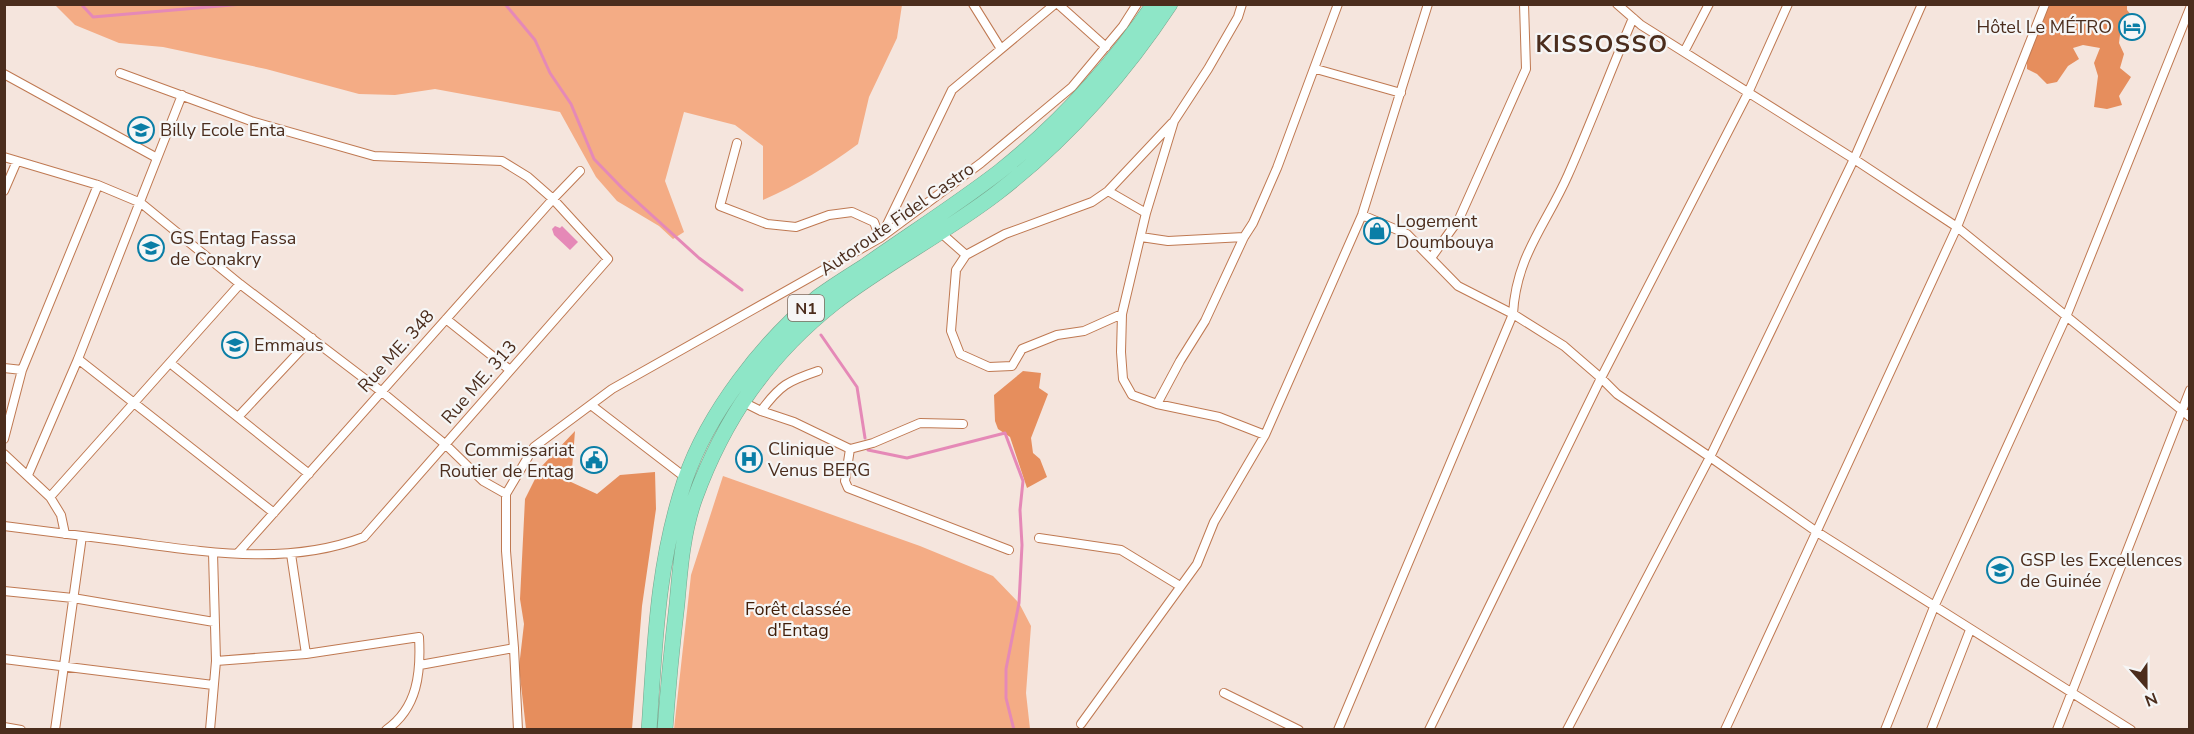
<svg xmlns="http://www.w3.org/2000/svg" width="2194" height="734" viewBox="0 0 2194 734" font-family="'Nunito Sans',sans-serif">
<rect width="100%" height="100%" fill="#f5e5dd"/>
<path fill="#f4ac85" d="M55,5h847l-5,33 -28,59 -11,47c-33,24 -59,40 -95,56v-54l-28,-21 -51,-13 -19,69 19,51 -11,7 -14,-13 -42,-25 -21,-24 -36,-65 -125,-23 -40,6 -36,-1 -93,-25 -103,-22 -44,-4 -44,-18z
M723,476l197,70 73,30 26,27 12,23 -5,67 4,36h-356l17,-154z"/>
<path fill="#e68e5d" d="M2041,5h86v5l9,11 -16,14 -1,8 5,11 -4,14 11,9 -12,19 3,9 -15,4 -13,-2 4,-31 -4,-13 6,-15 -17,-3 -10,3 6,11 -11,7 -11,16 -10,2 -10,-10 -10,-5v-29l14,-8c3,-12 -3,-18 0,-27z
M1023,371l18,2 -2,15 9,6 -17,44 2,15 7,6 7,18 -20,11 -17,-51 -12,-8 -3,-8 -1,-26z
M575,431l-4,51 26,12 23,-19 35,-3 1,37 -14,97 -10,123h-106l-7,-62 5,-43 -4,-25 5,-100 16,-32z"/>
<path fill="#e589b7" d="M555,226l5,2 2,-2 16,16 -8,8 -16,-15 -2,-6z"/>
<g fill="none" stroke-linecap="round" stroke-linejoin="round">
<path stroke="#e589b7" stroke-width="3" d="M81,4l12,13 150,-13
M505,4l30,36 15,33 21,31 23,55 28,29 77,70 43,32
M821,335l36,52 8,51
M868,450l39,8 98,-25 18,48 -3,29 2,35 -3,58 -13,66v29l8,32"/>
<defs>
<path id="street" d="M973,4l28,45
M1058,4l48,43
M1242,4l-4,13 -30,52 -34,52 -28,92 -24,101 -1,38 2,27 9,16 25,9 62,13 46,18
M1617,4l24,21 213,134 103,68 233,190
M1684,52l25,-48
M1316,69l85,24
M4,74l153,84
M737,143l-17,63 47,18 29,3 33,-12 23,-3 22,10 6,16
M4,157l94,28 43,18 99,81 142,108 64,53 37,36 23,13
M4,191l13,-30
M1108,191l38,22
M1362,215l45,19 51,52 55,28 51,32 37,32 16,16 93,63 107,75 314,198
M940,232l26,23
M881,237l71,-147 103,-86
M1141,237l27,4 76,-4
M1431,258l28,-39 67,-150 -2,-65
M1122,314l-38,17 -27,4 -35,14 -10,17 -23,1 -29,-13 -9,-23 5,-61 10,-15 39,-21 87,-32 16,-11 64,-68
M446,319l64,51
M78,359l196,154
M170,363l139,111
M4,368l18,2
M741,401l20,10 33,11 56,27 -5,32 3,7 161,62
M1157,404l23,-43 25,-40 39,-84 9,-14 24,-55 61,-164
M591,405l95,73
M761,411c19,-26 27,-30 57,-40
M238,417l74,-79
M4,439l18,-69 76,-185
M850,449l23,-6 47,-20 43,1
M4,454l46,43 11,18 4,19
M28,475l50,-116 104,-264
M50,497l190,-213
M4,526c45,6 89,11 133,17 75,10 154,22 227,-6l244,-278 -55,-60 -25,-22 -26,-16 -128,-5 -123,-35 -131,-48
M1039,538l82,12 59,36
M238,553l315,-354 27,-28
M291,554l15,100
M4,591l69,7 141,24
M4,659l209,26
M216,661l90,-7 113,-17c2,35 -1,71 -33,93
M420,665l94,-17
M1224,693l75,37
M1081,724l116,-160 17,-42 51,-87 97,-220 66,-211
M4,727l17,3
M55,730l27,-194
M210,730l6,-69 -3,-108
M518,730l-4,-82 -8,-97v-57l28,-47 78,-58 268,-151 101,-75 91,-76 51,-61 14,-22
M1338,730l175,-416c3,-58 33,-89 55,-139 23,-52 43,-105 65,-157
M1429,730l172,-352 147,-285 40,-89
M1567,730l143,-273 144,-298 68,-155
M1725,730l232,-503 88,-223
M1885,730l49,-123 132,-290 124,-309
M1931,730l39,-100
M2057,730l133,-340"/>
<path id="highway" d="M649,730c6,-87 8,-166 36,-250 23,-67 78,-138 133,-183 15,-11 31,-21 47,-31 44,-31 91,-61 134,-94 59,-47 112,-105 155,-168
M665,730c3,-43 7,-84 12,-126 3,-35 6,-73 18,-106 29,-79 72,-142 139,-195 52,-40 111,-70 163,-110 67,-52 126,-118 173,-189"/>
</defs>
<use href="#street" stroke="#bf7952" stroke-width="10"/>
<use href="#highway" stroke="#77a58c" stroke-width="16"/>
<use href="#street" stroke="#fff" stroke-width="8"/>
<use href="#highway" stroke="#8ee6c7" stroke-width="15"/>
</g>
<defs>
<symbol id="hotel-ring" viewBox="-11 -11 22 22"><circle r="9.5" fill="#f6f6f6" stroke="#0a7ea6" stroke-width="1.5"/><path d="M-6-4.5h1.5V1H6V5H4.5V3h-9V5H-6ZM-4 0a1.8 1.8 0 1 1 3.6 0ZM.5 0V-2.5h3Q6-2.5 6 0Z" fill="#0a7ea6"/></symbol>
<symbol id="school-ring" viewBox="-11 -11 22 22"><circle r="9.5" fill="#f6f6f6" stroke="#0a7ea6" stroke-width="1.5"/><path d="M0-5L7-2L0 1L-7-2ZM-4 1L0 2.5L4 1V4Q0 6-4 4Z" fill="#0a7ea6"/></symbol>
<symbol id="shop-ring" viewBox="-11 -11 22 22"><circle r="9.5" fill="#f6f6f6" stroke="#0a7ea6" stroke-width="1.5"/><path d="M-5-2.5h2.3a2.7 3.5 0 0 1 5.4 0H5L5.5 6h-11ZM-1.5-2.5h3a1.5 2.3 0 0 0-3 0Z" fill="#0a7ea6"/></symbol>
<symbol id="hospital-ring" viewBox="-11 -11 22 22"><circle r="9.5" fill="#f6f6f6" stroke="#0a7ea6" stroke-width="1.5"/><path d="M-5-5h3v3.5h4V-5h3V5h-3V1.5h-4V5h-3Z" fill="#0a7ea6"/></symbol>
<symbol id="civic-ring" viewBox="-11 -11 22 22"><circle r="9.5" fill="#f6f6f6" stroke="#0a7ea6" stroke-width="1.5"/><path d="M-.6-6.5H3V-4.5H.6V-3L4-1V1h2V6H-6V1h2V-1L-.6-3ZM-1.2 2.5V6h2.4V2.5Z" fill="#0a7ea6"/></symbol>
</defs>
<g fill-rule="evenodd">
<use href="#hotel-ring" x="2117" y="12" width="30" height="30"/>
<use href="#school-ring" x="126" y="115" width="30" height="30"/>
<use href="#shop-ring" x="1362" y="216" width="30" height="30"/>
<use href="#school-ring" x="136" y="233" width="30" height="30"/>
<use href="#school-ring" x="220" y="330" width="30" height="30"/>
<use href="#hospital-ring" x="734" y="444" width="30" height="30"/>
<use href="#civic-ring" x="579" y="445" width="30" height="30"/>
<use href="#school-ring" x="1985" y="555" width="30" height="30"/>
</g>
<g text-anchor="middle" stroke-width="4.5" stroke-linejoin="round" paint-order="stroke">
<rect fill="#f6f6f6" stroke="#7e695e" stroke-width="1.5" x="788" y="295" width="36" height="26" rx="4.5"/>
<g font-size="16" font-weight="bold" fill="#4b2d1d">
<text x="806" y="314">N1</text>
</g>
<g font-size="18" fill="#4b2d1d" stroke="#f6f6f6" text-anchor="start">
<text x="2112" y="33" text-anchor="end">Hôtel Le MÉTRO</text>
<text x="160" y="136">Billy Ecole Enta</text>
<text x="1396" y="227">Logement<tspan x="1396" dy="21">Doumbouya</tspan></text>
<text x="170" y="244">GS Entag Fassa<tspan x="170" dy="21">de Conakry</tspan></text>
<text x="254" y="351">Emmaus</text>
<text x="768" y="455">Clinique<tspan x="768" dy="21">Venus BERG</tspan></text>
<text x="574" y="456" text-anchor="end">Commissariat<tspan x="574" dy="21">Routier de Entag</tspan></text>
<text x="2020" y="566">GSP les Excellences<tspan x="2020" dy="21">de Guinée</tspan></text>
</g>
<g font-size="18" fill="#4b2d1d" stroke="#f6f6f6">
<text transform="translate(897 219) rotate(-35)" y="6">Autoroute Fidel Castro</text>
<text transform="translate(396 351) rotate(-48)" y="6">Rue ME. 348</text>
<text transform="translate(479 382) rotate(-49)" y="6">Rue ME. 313</text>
</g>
<g font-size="18" fill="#411e09" stroke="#f6f6f6">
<text x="798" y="615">Forêt classée<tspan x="798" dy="21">d'Entag</tspan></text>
</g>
<g font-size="24" font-weight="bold" letter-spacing="1.5" fill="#4b2d1d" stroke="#f6f6f6">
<text x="1602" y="52">KISSOSSO</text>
</g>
</g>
<rect width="2194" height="734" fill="none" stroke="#4b2d1d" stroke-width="12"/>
<g transform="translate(2146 686) rotate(159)" stroke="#f6f6f6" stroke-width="4.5" paint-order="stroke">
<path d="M0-4.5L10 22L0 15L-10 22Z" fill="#4b2d1d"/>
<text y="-9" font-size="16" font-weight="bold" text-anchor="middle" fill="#4b2d1d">N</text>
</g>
</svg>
